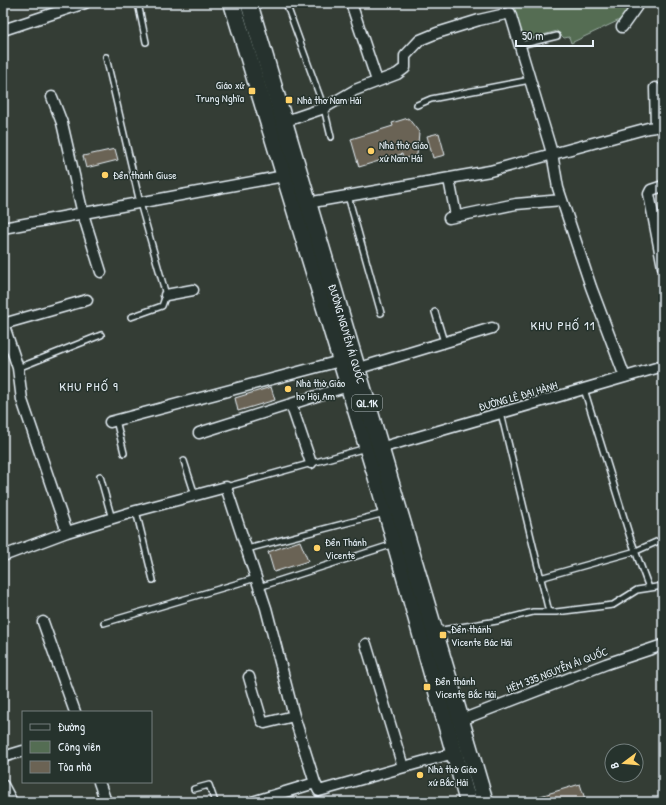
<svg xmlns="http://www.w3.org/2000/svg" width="666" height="805" viewBox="0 0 666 805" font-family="'Patrick Hand',sans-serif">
<rect width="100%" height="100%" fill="#343d35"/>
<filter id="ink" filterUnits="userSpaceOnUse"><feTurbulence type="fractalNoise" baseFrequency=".025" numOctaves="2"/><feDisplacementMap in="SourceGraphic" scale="8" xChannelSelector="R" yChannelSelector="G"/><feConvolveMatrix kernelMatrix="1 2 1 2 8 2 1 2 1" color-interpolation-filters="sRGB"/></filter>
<g filter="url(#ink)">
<path fill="#546d53" stroke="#9eafa6" d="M511,3h124l-11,15 -53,25 -2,-6 -5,1 -7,-7 -35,10z"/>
<path fill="#6b6354" stroke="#e8f1f8" d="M408,118l11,14 -2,23 -14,4 -1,-5 -43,13 -8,-28 42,-13 -1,-3z
M439,133l6,22 -12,3 -6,-22z
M115,149l3,11 -32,8 -3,-12z
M271,387l4,13 -37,11 -3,-13z
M300,541l8,20 -34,11 -6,-20z
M580,784l6,18h-58l-1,-2z"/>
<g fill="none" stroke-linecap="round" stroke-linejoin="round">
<defs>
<path id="service" d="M138,3l8,39
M286,3l38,105 7,29
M520,45l37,-9
M106,57l34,146 26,92 -4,11 -31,11
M417,105l14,-6 99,-19
M348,196l33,117
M435,312l9,30
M18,368l83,-33
M584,389l46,148 19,51
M501,413l48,199
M116,420l8,33
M184,461l11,34
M100,476l12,43
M226,487l140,-39
M136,511l17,69
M247,549l138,-36
M540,578l96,-27 27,-12
M259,587l135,-43
M104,623l152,-45
M436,631l61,-10 36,-9h23l57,-7 24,-15 26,-4
M194,789l15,-4 6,17"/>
<path id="minor" d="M351,3l26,78
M622,27l17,-24
M3,30l82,-27
M655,88l1,39
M52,97l10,26 21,91 18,58
M283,122l41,-14 31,-18 42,-16 8,-6v-12l15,-16 17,-7 42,-13 31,-7 42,140 6,35 33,99 34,90
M449,179l7,37
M663,186l-12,4 -2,4 14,73
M307,203l183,-32 158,-43 15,-2
M449,218l67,-14 46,-4
M3,228l281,-52
M166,295l27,-5
M3,323l15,45 4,32 45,132
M3,324l84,-24
M356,369l136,-41
M291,404l20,59
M110,422l230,-61
M199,433l149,-47
M380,448l283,-82
M3,556l64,-24 69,-21 90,-24 40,121 28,108 21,67 4,8 135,-38
M43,622l32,90
M366,644l37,123
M249,677l13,44 3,2 29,-7
M461,720l145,-56 57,-19
M3,757l20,-6
M99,782l7,20
M3,785l9,17
M252,802l63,-19"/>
<g id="primary">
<path d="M232,3l149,489 87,310"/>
<path id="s1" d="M249,3l236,799"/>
</g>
</defs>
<use href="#service" stroke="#e8f1f8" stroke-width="8"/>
<use href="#minor" stroke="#e8f1f8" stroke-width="13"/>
<use href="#primary" stroke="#e8f1f8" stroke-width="19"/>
<use href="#service" stroke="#26332d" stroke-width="5"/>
<use href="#minor" stroke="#26332d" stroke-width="10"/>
<use href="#primary" stroke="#26332d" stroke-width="16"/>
</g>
</g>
<g fill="#ffd166" stroke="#26332d" stroke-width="1.5">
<rect x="248" y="87" width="8" height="8" rx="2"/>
<rect x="285" y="96" width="8" height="8" rx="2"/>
<circle cx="371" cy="151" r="4"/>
<circle cx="105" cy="175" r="4"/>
<circle cx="288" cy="389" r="4"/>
<circle cx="317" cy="548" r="4"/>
<rect x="439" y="631" width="8" height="8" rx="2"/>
<rect x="423" y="683" width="8" height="8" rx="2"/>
<circle cx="420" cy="775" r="4"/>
</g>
<g text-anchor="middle" stroke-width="3" stroke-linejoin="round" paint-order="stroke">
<rect fill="#26332d" stroke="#aeb8bb" stroke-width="1" x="352" y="395" width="30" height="16" rx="3"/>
<g font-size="10" font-weight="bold" fill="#e8f1f8">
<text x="367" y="407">QL.1K</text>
</g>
<g font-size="11" fill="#e8f1f8" stroke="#26332d" text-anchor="start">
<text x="244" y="89" text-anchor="end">Giáo xứ<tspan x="244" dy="13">Trung Nghĩa</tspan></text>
<text x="297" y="104">Nhà thơ Nam Hải</text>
<text x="379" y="149">Nhà thờ Giáo<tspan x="379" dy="13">xứ Nam Hải</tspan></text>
<text x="113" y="179">Đền thánh Giuse</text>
<text x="296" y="387">Nhà thờ Giáo<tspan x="296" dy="13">họ Hội Am</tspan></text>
<text x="325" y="546">Đền Thánh<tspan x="325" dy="13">Vicente</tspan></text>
<text x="451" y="633">Đền thánh<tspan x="451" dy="13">Vicente Bác Hải</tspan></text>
<text x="435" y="685">Đền thánh<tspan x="435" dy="13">Vicente Bắc Hải</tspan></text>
<text x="428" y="773">Nhà thờ Giáo<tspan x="428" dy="13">xứ Bắc Hải</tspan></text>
</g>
<g font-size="11" fill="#e8f1f8" stroke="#26332d">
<text dy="4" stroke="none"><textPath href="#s1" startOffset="345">ĐƯỜNG NGUYỄN ÁI QUỐC</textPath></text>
<text transform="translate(518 396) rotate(-16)" y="4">ĐƯỜNG LÊ ĐẠI HÀNH</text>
<text transform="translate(557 670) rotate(-21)" y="4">HẺM 335 NGUYỄN ÁI QUỐC</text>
</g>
<g font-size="13" letter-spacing="1" fill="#e8f1f8" stroke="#26332d">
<text x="563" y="330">KHU PHỐ 11</text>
<text x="89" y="391">KHU PHỐ 9</text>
</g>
</g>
<rect width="666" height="805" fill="none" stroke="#26332d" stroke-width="16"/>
<rect x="8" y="8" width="650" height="789" fill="none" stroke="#e8f1f8" stroke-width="1.5" filter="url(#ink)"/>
<rect x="22" y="711" width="130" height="72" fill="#26332d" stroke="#747f7e"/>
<rect x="30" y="724" width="20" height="6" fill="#26332d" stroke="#747f7e"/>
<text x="58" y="731" font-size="12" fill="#e8f1f8">Đường</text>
<rect x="30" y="741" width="20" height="12" fill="#546d53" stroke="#747f7e"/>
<text x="58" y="751" font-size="12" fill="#e8f1f8">Công viên</text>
<rect x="30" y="761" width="20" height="12" fill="#6b6354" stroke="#747f7e"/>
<text x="58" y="771" font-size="12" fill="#e8f1f8">Tòa nhà</text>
<g transform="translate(624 763) rotate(254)"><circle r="19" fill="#26332d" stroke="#747f7e"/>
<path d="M0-3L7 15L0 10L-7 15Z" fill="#ffd166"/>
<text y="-6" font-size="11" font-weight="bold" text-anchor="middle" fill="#e8f1f8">B</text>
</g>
<path d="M516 40v6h77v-6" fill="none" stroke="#e8f1f8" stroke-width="2"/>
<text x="522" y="40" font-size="12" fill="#e8f1f8" stroke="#26332d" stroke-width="3" paint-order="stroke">50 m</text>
</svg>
